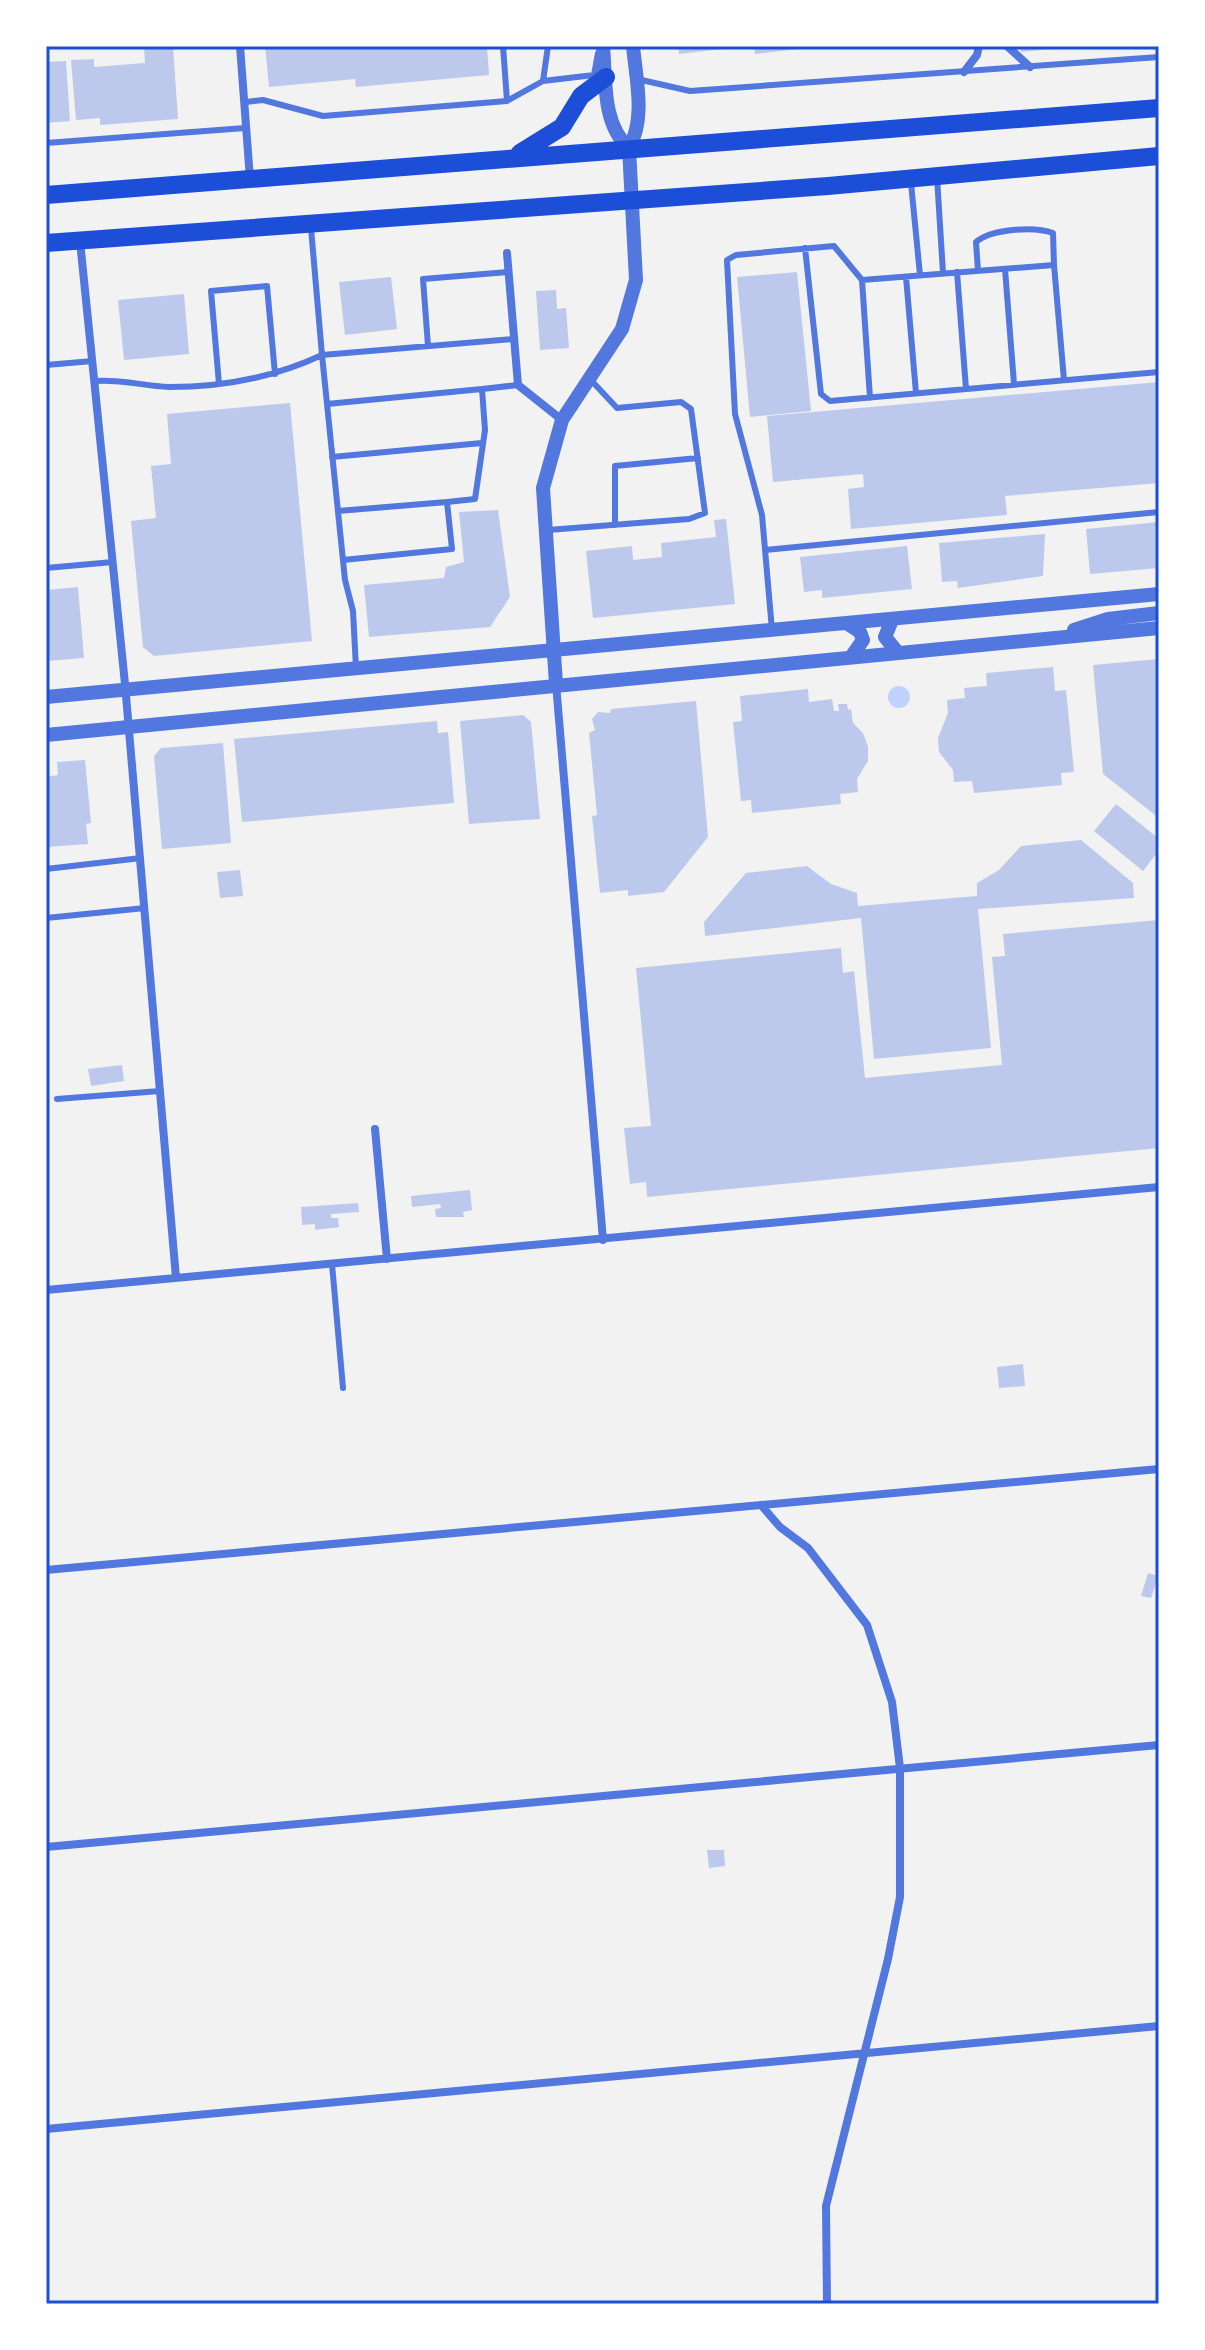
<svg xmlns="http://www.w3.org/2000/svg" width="1205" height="2350" viewBox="0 0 1205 2350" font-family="Cabin,sans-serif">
<rect width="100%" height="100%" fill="#f2f2f2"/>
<path fill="#bfd3fe" d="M888 697a11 11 0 1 1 22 0a11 11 0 1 1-22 0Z"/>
<path fill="#bdc9ec" d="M144,46h29l5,73 -78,6v-7l-24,2 -5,-60 23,-1v8l51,-4z
M265,46h222l2,29 -133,12 -1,-8 -86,8z
M679,46h51v2l-51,6z
M754,46h52v2l-51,6z
M1020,46h40v2l-39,4z
M66,61l4,60 -24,2v-61z
M797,272l14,139 -61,6 -13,-140z
M391,277l6,52 -52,6 -6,-53z
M556,290l1,19 9,-1 3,40 -29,2 -4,-59z
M184,294l5,60 -65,6 -6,-60z
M1159,382v101l-154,13 2,19 -156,14 -3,-40 16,-2 -1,-13 -90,8 -6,-66z
M290,403l22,238 -158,15 -11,-9 -12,-126 25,-3 -5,-52 20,-2 -4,-50z
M498,510l12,87 -20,30 -121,10 -5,-52 80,-7 2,-11 18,-5 -5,-50z
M726,519l9,85 -142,14 -7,-67 46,-5 1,14 29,-3 -1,-14 55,-6 -2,-17z
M1159,522v46l-69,6 -4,-45z
M1045,534l-2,42 -85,12 -1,-7 -15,1 -3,-39z
M907,546l5,43 -90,9v-8l-18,2 -4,-35z
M78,587l6,71 -38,3v-71z
M1159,659v159l-56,-44 -10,-109z
M1053,667l2,24 11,-1 8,82 -13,1 1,12 -88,8 -2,-12 -18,1 -1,-12 -14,-18 -1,-14 10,-25 -1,-13 18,-2 -1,-10 23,-2 -1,-13z
M808,689l1,13 23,-3 2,12h5l-1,-7h9l1,6 3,-1 2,14 10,10 5,14v14l-11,18 1,13 -18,2 1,10 -89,9 -1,-13 -10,1 -8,-79 9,-1 -2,-25z
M696,701l12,136 -44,55 -36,4v-6l-28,3 -8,-77 5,-1 -8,-82 6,-3 -3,-11 6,-7 12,1 1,-4z
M523,715l8,7 9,97 -71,5 -9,-103z
M437,721l1,12 10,-1 6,71 -212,19 -8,-83z
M223,743l8,100 -69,6 -8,-93 7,-8z
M85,760l6,63 -5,1 2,20 -42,3v-70l12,-2 -1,-13z
M1116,804l43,35v11l-16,21 -49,-40z
M1081,840l52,43 1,15 -156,11 13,139 -117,11 -13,-141 -156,18 -1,-14 42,-49 61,-7 24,18 26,9 1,13 119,-10v-13l22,-13 22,-24z
M240,870l3,26 -23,2 -3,-26z
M1159,920v228l-512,49 -1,-15 -16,2 -6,-56 27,-2 -15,-158 205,-20 2,25 11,-2 11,107 137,-13 -10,-108 13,-1 -2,-22z
M122,1065l2,16 -33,5 -3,-17z
M470,1190l2,20 -9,2 1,5h-28l-1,-8 6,-1 -1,-4 -28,3 -1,-11z
M358,1203l1,9 -28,2v4h7l1,9 -24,3v-6l-13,1 -1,-18z
M1023,1364l2,22 -26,2 -2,-21z
M1148,1573l11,3v9l-3,-2 -5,15 -10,-2z
M707,1850h17l1,16 -16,2z"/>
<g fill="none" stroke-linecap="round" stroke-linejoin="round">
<path stroke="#5277de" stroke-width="6" d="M503,46l4,55
M637,79l53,12 469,-34
M543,81l5,-35
M246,102l17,-2 60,16 184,-15 36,-20 51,-6 4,-22
M46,143l199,-15
M937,177l6,96
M911,183l9,92
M805,248l16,146 9,7 329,-29
M1054,265l10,115
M1005,269l9,115
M957,272l9,117
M906,277l10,116
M862,280l192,-15 -1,-32c-19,-7 -62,-4 -77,9l2,29
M428,346l-5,-67 85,-7
M46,365l47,-4
M95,381c26,-2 49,5 74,6 55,0 104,-9 153,-32l-11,-127
M219,384l-8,-93 56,-5 8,88
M327,404l155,-15
M332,457l150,-14
M338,511l109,-9
M615,525v-59l83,-8
M548,530l141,-11 16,-6 -14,-104 -10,-7 -64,6 -28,-30
M765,550l394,-38
M343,560l109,-11 -5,-47 28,-3 10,-69 -3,-41 36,-4
M46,568l67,-6
M772,630l-10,-115 -27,-101 -8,-154 9,-5 98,-9 28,34 8,118
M356,668l-3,-57 -8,-31 -23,-225 192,-16
M46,869l95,-11
M46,918l99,-10
M57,1099l103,-8
M332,1264l11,124"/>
<path stroke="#5277de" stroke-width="8" d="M240,46l10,133
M1007,46l23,21
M964,72l13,-17 2,-9
M80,241l45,443 51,594
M507,253l11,132 44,35
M556,684l47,556
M375,1129l12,130
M46,1290l1113,-103
M761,1505l19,22 28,21 59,77 25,77 8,66v129l-12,62 -62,247 1,98
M46,1570l1113,-101
M46,1847l1113,-102
M46,2129l1113,-103"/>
<path stroke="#5277de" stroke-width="14" d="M603,46c3,34 -1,79 26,102
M892,620l-7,17 13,16
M848,624l12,8 3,8 -12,17
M1074,630l34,-11 51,-6
M556,684l-13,-196 19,-68 60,-91 14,-49 -7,-132c17,-30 7,-69 4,-102
M46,697l1113,-103
M46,735l1113,-107"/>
<path stroke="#1d4ed8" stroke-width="18" d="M520,153l42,-26 19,-31 25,-19
M46,195l1113,-87
M46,243l782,-57 331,-30"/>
</g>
<rect width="1205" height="2350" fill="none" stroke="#ffffff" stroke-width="96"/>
<rect x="48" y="48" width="1109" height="2254" fill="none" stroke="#1d4ed8" stroke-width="3"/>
</svg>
